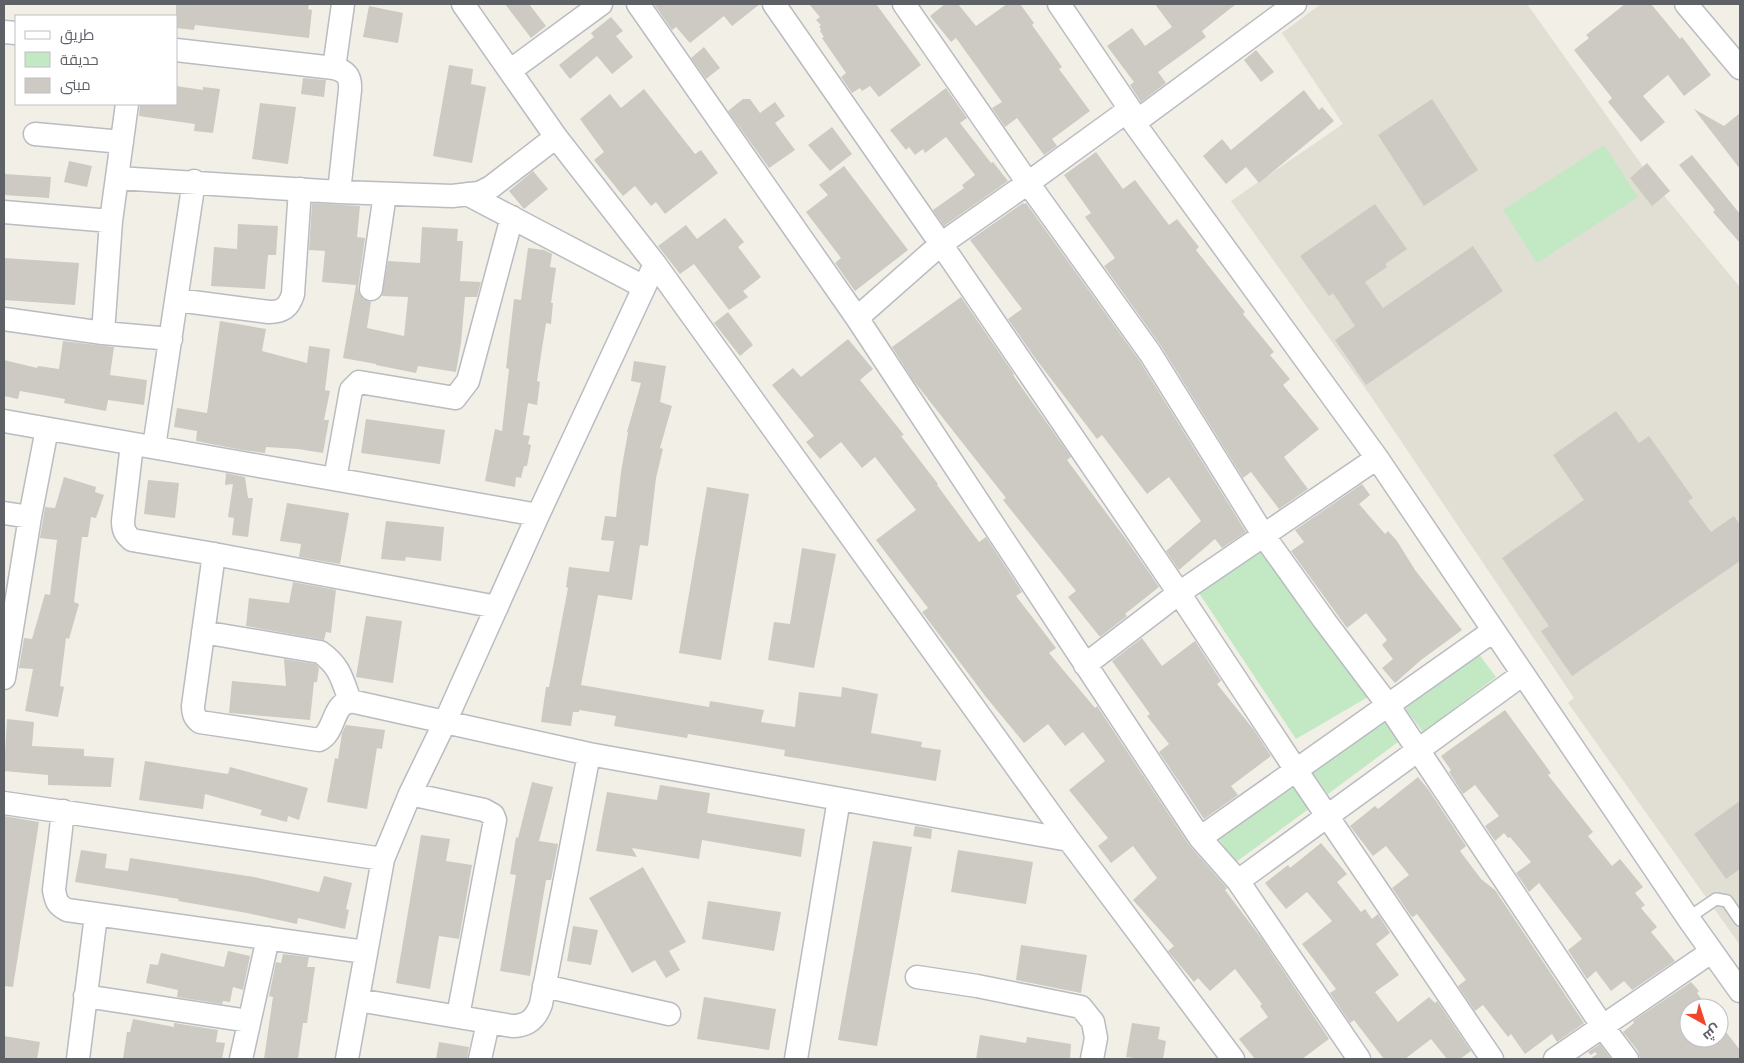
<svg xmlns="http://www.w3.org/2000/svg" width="1744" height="1063" viewBox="0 0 1744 1063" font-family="Mulish,Cairo,sans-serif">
<rect width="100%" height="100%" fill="#f1efe6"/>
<path fill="#e1ded4" d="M1321,4h206l134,188 79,95v658l-172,-242 6,-5 -204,-303 -139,-194 112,-77 -61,-91z"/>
<path fill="#c2e9c4" d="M1604,145l34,52 -101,66 -34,-53z
M1262,543l106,154 -72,42 -99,-149z
M1475,649l21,28 -73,55 -22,-29z
M1380,711l22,28 -74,55 -21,-29z
M1288,779l22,29 -74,54 -22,-29z"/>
<path fill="#cccac3" d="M176,4h133l-1,5 4,1 -3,28 -114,-13 -1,5 -18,-2z
M505,4h24l17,22 -15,12z
M654,4h106l-28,22 -8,-10 -34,27 -14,-16 -4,3z
M809,4h67l45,61 -42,32 -9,-11 -8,5 -2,-3 -8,5 -11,-16 5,-4 -24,-35 2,-1 -4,-6 1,-2 -2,-2 2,-2 -5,-5 4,-3z
M945,4h13l18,22 31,-22h13l14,19 -2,2 30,42 -3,2 31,42 -38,28 5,7 -13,9 -27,-37 -12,9 -13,-19 10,-6 -46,-64 -5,4 -21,-26z
M1155,4h81l-34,27 4,6 -48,35 8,11 -25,19 -11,-17 4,-3 -27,-36 25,-18 13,18 27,-19z
M1625,4h26l29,35 2,-2 29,38 -27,21 -16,-21 -25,21 22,26 -24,20 -33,-40 4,-4 -38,-48 15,-12 -3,-3z
M369,6l34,7 -5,30 -35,-6z
M611,17l12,14 -7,5 17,21 -21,17 -15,-18 -27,23 -11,-14 35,-28 -3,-4z
M704,47l16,21 -14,11 -15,-21z
M1256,50l18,22 -13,10 -17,-22z
M449,65l24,4 -2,15 15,3 -14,76 -39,-7z
M303,78l23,2 -2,17 -23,-3z
M176,86l27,4v-3l17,2 -7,44 -19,-2 1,-7 -56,-8 1,-12h36z
M946,88l21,30 -7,5 31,40 2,-1 15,19 -64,45 -11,-16 31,-22 -2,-3 13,-10 -29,-38 -21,16 -2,-4 -8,6 -6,-8 -3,3 -16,-20z
M644,89l51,65 6,-4 17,23 -53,41 -9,-12 -5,4 -16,-20 -12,10 -29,-36 10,-8 -24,-33 30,-25 11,14z
M1304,90l15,20 3,-3 12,14 -75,62 -13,-16 -20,17 -23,-28 19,-17 9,11z
M743,99h7l10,14 15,-11 10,14 -10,7 20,27 -26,18 -41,-57z
M1432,99l46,71 -54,36 -46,-71z
M260,103l36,4 -8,57 -36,-5z
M1694,109l30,17 16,-13v56z
M832,127l20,27 -22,17 -22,-26z
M1096,152l27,37 12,-9 34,45 8,-6 22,28 -3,3 49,62 -2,2 31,38 -4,3 20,24 -7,6 36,44 -35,28 24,32 -29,20 -28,-37 -8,6 -82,-132 -57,-80 11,-8 -30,-41 6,-4 -27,-38z
M1692,155l48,59v29l-27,-31 2,-2 -36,-45z
M69,161l23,5 -5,21 -23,-5z
M1647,163l23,28 -18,15 -22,-28z
M844,166l64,84 -53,41 -20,-28 6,-5 -35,-46 22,-17 -9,-10z
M533,171l15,18 -24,20 -15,-18z
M4,174l47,3 -2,21 -45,-3z
M312,203l48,3 -3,31 8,1 -7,50 1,5 4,6 8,3 -4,26 37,8 4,-39 -26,-1 6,-35 32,2 2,-36 36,2 -1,12h6l-3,40 21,1 -4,15h-12l-4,46 -5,29 -38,-6 -2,7 -40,-8v-1l-33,-6 13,-73 -34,-3 3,-31 -16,-1z
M1023,203l1,1 2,-1 113,157 107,172 -24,16 -7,-9 -36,31 -13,-19 35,-30 -32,-44 -22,17 -45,-59 -5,4 -62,-81 -27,-39 14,-10 -52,-69z
M1375,204l32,45 -22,15 2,3 -22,15 18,26 90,-62 30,45 -137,94 -31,-45 20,-14 -22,-33 -4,3 -29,-40z
M725,218l19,24 -6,5 23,30 -18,14 5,6 -19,13 -35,-46 -14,10 -22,-28 28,-21 11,14z
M238,224l40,2 -2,29h-8l-3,34 -54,-3 3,-39 23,2z
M528,248l16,2 8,4 -2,13 6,1 -5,35h2l-2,21 -5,-1 -9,58 3,1 -3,23 -9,-2 -5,32 7,1 -2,8 3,1 -4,21h-3l-3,12 -5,-1 -1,10 -30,-6 10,-52 7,2 7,-62 -3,-1 8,-69 7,1z
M4,258l75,5 -4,42 -71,-5z
M961,297l53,77 -1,1 58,82 -4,3 61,82 31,45 -34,27 2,2 -27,21 -32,-40 8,-6 -73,-91 3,-2 -93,-118 -21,-33z
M728,312l25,33 -13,11 -26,-33z
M220,321l46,8 -4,22 45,12 2,-17 21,3 -5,41 5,1 -6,29h5l-6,33 -25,-4 -32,-2 -1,6 -23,-3 -46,-9 1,-10 -23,-4 3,-19 30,5z
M848,339l25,30 -13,11 44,55 -3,1 37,48 -1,1 42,57 7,-5 36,55 -6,4 40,52 -7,5 46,55 2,-2 92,139 38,43 -2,2 37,49 67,100 -27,20h-47l-16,-20 29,-22 -8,-11 2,-2 -27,-35 -25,22 -12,-13 -4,4 -26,-31 6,-5 -41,-46 24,-22 -24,-32 -22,17 -13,-17 10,-8 -39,-48 36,-29 -22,-29 -18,14 -17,-22 -24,19 -38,-46 -64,-85 6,-4 -52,-68 40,-30 -41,-53 -13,11 -21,-26 -21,17 -14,-17 8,-6 -42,-51 21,-17 8,9z
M63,341l51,6 -4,28 37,5 -3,25 -36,-5 -2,11 -42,-8 1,-4 -45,-8 -2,8 -14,-3v-36l33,8 1,-2 21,3z
M634,361l32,5 -6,36 12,4 -12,42 3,1 -7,29 -8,68 -8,-1 -8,55 -34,-5 -17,90 128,22 1,-6 54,9 -3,12 34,5 4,-35 42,5 1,-10 36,7 -7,39 51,9 -1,5 20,3 -5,31 -152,-25 1,-6 -97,-16 -1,4 -73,-12 2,-10 -37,-6v2h-6l-2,14 -30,-4 5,-35h3l19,-99 -2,-1 3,-20 40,5 5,-31 -13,-1 4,-24 11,1 5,-45 7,-40h-1l14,-49 -10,-2z
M1616,411l23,32 10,-7 44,62 -5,3 23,31 23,-16 6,9v36l-168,115 -31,-45 8,-5 -47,-68 82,-58 -31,-45z
M366,419l79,11 -5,34 -79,-11z
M226,473l19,4 3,21h5l-5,39 -16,-2 2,-17 -6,-1 5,-33 -8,1z
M64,477l32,10 -1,5 9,3 -8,23 -5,-1 -3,20h-6l-8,65 5,2 -10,35 -3,-1 -6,48 4,1 -6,30 -33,-6 8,-42 -14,-1 5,-30 8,1 13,-45 5,1 7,-55 -17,-2 5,-31 10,1z
M148,480l31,3 -4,35 -31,-4z
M1362,484l8,11 -11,9 26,30 3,-3 9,10 18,29 47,60 -41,30 -26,23 -13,-15 11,-9 -11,-14 5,-5 -21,-27 -19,15 -56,-77 13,-9 -9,-12z
M707,487l42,7 -28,166 -42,-7z
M287,503l62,10 -9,51 -41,-7 2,-13 -21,-3z
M386,521l58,6 -3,34 -35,-4 -1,4 -24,-2z
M802,548l34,6 -22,114 -46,-8 6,-38 16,2z
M293,582l43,8 -5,43 -5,-1 -2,8 -78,-14 3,-28 40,5z
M366,616l36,5 -9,62 -37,-6z
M1142,638l20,28 33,-25 26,40 -4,3 37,46 17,26 -40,30 7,9 -34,24 -45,-67 10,-8 -22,-28 3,-2 -38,-53z
M284,659l31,5 4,4 -2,14h-3l-4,38 -81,-7 3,-32 54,5z
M1505,710l46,63 -3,2 45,57 -5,4 24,30 8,-7 23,28 -8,6 10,12 -4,3 16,19 -6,5 24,29 -43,29 -8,-9 -13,10 -15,-20 -9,8 -19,-29 14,-11 -43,-56 -10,9 -13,-19 15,-11 -21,-25 -2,1 -4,-5 -9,8 -10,-15 14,-10 -24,-31 -12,9 -14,-22 2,-2 -10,-14z
M7,719l27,3 -2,24 52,3v7l30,2 -3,29 -63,-2v-10l-44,-4z
M346,725l39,5 -3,19 -5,-1 -10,61 -40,-7 8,-44 3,1 4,-26z
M145,761l83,13 2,-7 78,21 -9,32 -11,-4 -1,6 -27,-7 2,-5 -57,-16 -2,15 -64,-9z
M1418,777l10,12 38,57 -6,5 21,28 14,11 89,133 -27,19 -5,-8 -27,20 -14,-20 -3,3 -25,-32 -8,6 -17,-25 8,-6 -49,-66 -4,3 -2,-1 -19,-28 17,-13 -23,-29 -13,10 -23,-30 25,-20 3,3z
M532,782l21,5 -14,54 19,3 -7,36h-5l-16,96 -30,-5 16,-96 -6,-1 6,-37 2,1z
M660,785l50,8 -3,20 98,16 -4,28 -99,-17 -3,19 -67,-11 5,9 -41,-6 11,-59 50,8z
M1740,801v68l-14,10 -32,-45z
M4,816l35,6 -26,165 -9,-1z
M915,826l17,3 -1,10 -18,-3z
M421,835l29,4 -4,22 26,4 -13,74 -20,-3 -9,53 -34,-6z
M873,841l39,6 -35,199 -39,-6z
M1321,843l26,31 -10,8 24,30 4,-3 7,10 6,-5 12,19 -14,11 23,31 -24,17 23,30 31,-25 6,6 2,-2 34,50 -11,8h-13l-16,-20 -26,20h-21l-30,-39 -4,3 -20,-30 6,-4 -34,-45 30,-23 -25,-29 -21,17 -21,-26 23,-18 2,3z
M81,850l26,4 -2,14 23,3 2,-13 124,19 65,15 5,-16 28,7 -6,26 3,1 -4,19 -47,-11 -1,6 -50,-11 -69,-12 1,-2 -104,-17z
M958,850l75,12 -7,42 -75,-12z
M643,867l43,75 -17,9 11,19 -14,8 -11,-18 -23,13 -43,-75z
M708,901l73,11 -7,39 -72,-12z
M573,926l25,4 -7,35 -24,-4z
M1021,945l66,10 -6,38 -65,-13z
M228,951l22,5 -7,34 -10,-3 -3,15 -7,-1 -1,3 -45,-7 1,-7 -32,-7 4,-19 8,1 3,-12 63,14z
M283,954l26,3 -2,10h8l-8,56h-4l-5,36h-34l9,-62 -4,-1 7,-34 5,1z
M1691,982l8,9 -2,2 11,15h-19v30h30v-15l21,27v9h-100l-2,-8 -15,-19 11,-9 -1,-2z
M704,997l72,12 -7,41 -72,-11z
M133,1019l41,8v-4l44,7 -2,12 9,1 -3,16h-99l4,-27h3z
M1132,1023l28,4 -2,12 8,2 -3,18h-21l-16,-2z
M980,1035l46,8 1,-6 44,7 -1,15h-94z
M4,1036l36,6 -3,17h-33z
M439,1042l30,5 -2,12h-31z
M1600,1044l11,15h-21l7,-5 -2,-2 -4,3 -3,-3z"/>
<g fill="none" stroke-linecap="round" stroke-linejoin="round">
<defs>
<path id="service" d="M1688,918l28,-19 11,2 13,19"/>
<path id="minor" d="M463,4l93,133 99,127 414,576 164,219
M638,4l219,314 343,520 38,43 121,178
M774,4l167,240 238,349 117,177 196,289
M904,4l124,179 122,170 114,183 60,84 64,85 215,322 24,32
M1059,4l71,105 4,14 243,335 311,460 52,73
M1686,4l54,64
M4,32l12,1
M176,50l158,18c12,3 17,9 16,22l-11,102
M334,68l9,-64
M511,70l90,-66
M1134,123l161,-119
M35,134l87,8
M118,178l221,14 113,4 27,-3 12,-6 65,-50
M467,194l177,93
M4,212l107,9
M371,289l14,-95
M177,300l92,12c14,0 20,-5 24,-18l7,-105
M857,318l84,-74 87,-61 102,-74
M4,319l99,14 68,6
M103,333l8,-112 16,-117
M4,421l534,94
M132,444l-9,77c0,9 2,13 9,19l82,14 283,53
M154,447l40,-266
M335,479l16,-89 8,-8 96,16 13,-17 44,-164
M4,513l26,4
M214,554l-21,152c0,7 1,11 7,16l119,18c18,-8 12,-41 36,-38l234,52 480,86
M203,632l117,20c20,14 22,27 30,49
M1085,665l94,-72 198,-135
M4,678l26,-161 17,-88
M410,794l74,16 9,5 2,5 -37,196
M4,803l379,56
M63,811l-9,79c2,11 3,15 13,20l298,42
M1200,838l293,-207
M1238,881l285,-207
M917,977l60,9 104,21 12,15 3,16 -4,21
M544,986l125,28
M85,996l164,25
M358,1000l154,26c15,0 24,-7 29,-22l48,-250
M78,1059l18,-144
M241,1059l27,-121
M347,1059l36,-200 27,-65 35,-72 93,-207 117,-251
M480,1059l8,-36
M796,1059l43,-260
M1555,1059l156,-107"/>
</defs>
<use href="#service" stroke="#b9bcc0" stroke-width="14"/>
<use href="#minor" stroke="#b9bcc0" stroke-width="25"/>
<use href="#service" stroke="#fff" stroke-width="11"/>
<use href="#minor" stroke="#fff" stroke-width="22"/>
</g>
<rect width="1744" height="1063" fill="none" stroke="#5e6267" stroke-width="10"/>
<rect x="15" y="15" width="162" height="90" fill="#ffffff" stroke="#bfc0c2"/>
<rect x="25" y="31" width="25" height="8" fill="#ffffff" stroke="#bfc0c2"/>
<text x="60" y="40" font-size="15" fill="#5e6267">طريق</text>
<rect x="25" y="52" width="25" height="15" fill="#c2e9c4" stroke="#bfc0c2"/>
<text x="60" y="65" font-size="15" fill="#5e6267">حديقة</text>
<rect x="25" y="78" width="25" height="15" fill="#cccac3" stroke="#bfc0c2"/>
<text x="60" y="90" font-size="15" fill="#5e6267">مبنى</text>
<g transform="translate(1704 1023) rotate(141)"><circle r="24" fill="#ffffff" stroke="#bfc0c2"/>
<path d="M0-4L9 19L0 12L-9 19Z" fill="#f1452c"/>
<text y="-8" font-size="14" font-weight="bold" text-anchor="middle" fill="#5e6267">ش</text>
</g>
</svg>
